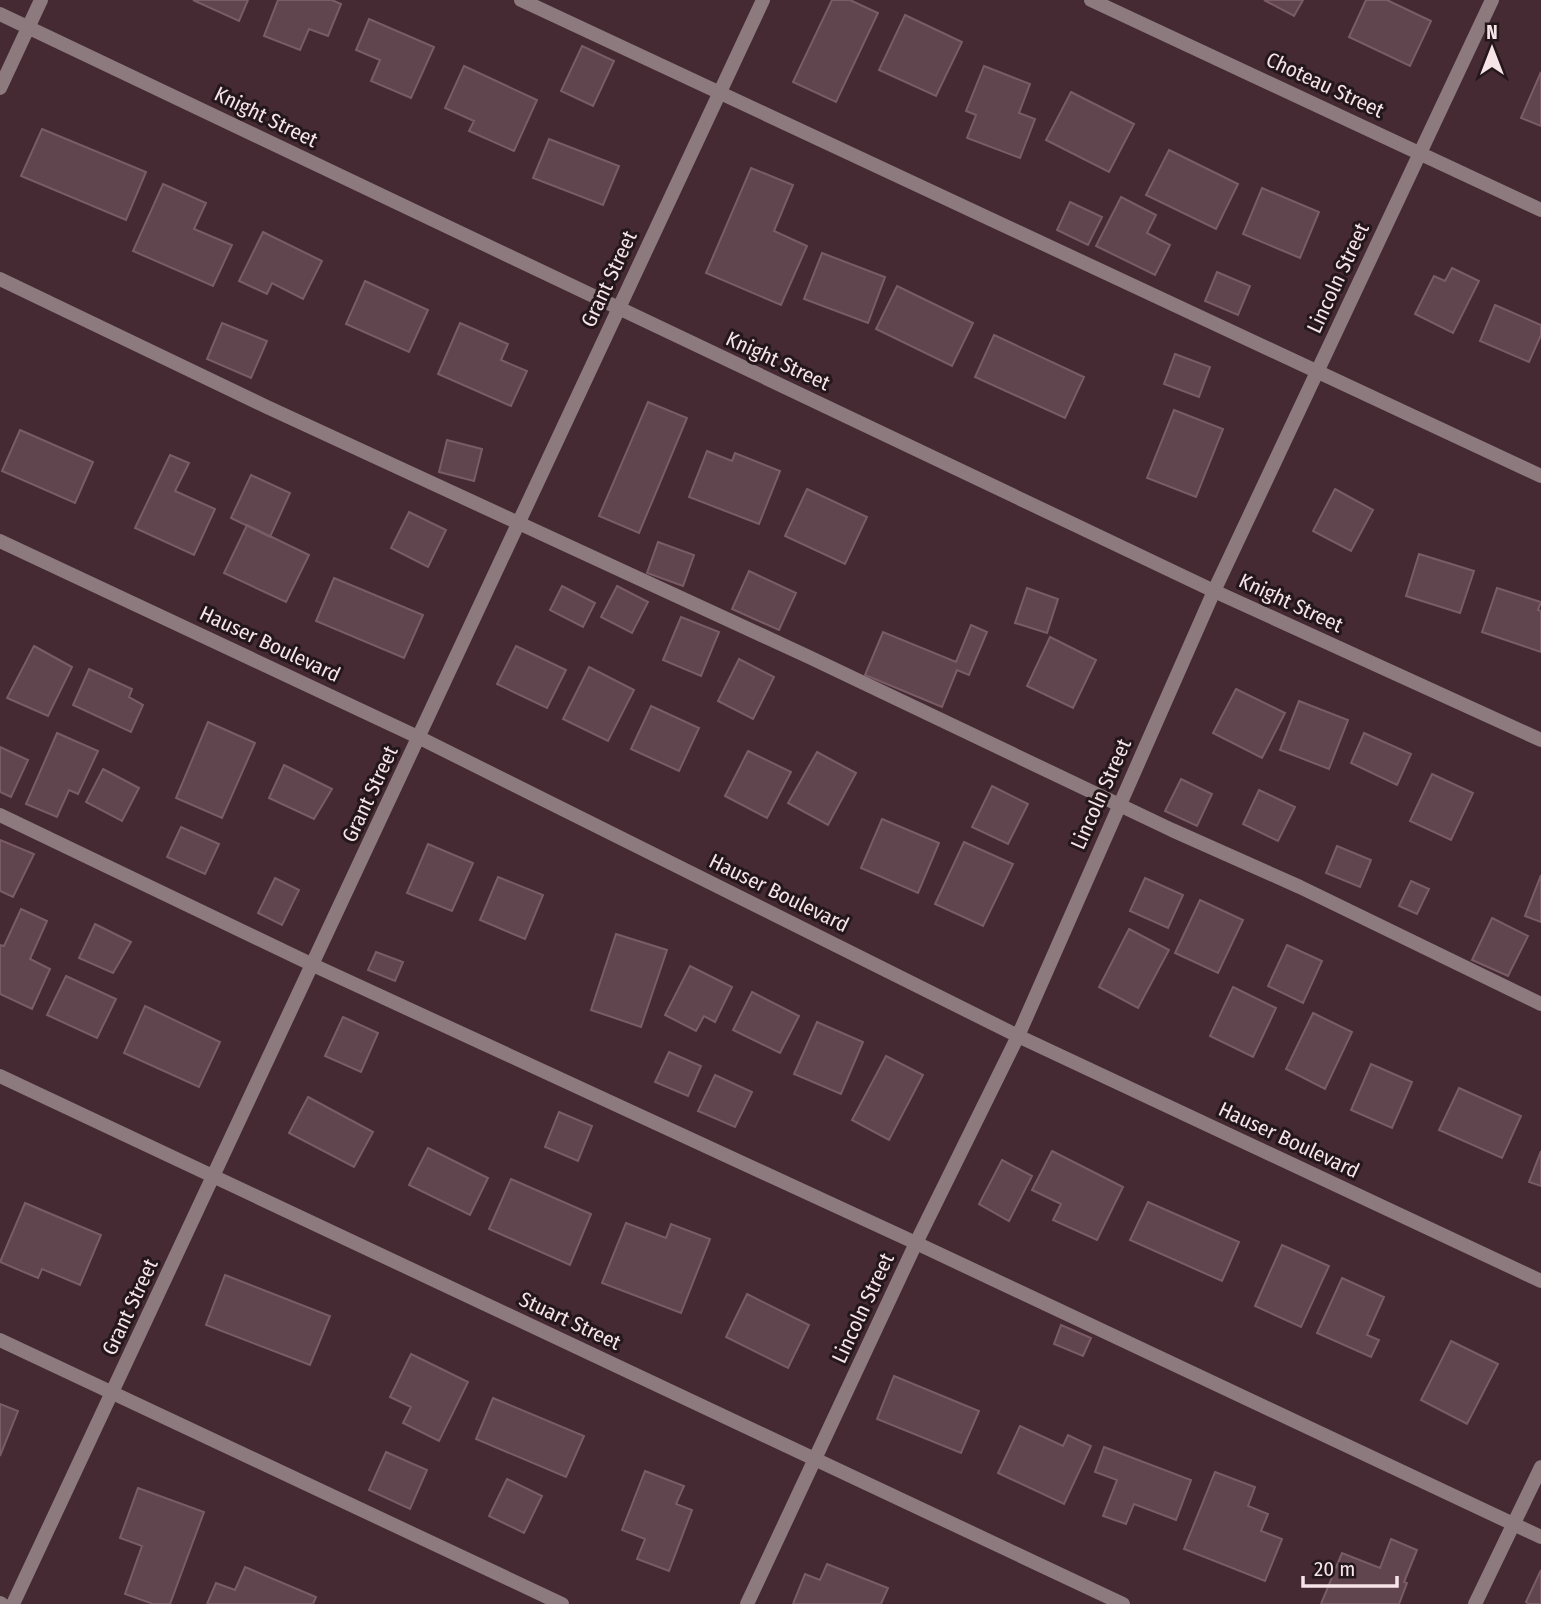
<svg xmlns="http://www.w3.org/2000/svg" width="1541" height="1604" viewBox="0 0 1541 1604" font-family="'Fira Sans Condensed',sans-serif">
<rect width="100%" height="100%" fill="#452a33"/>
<path fill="#61454e" stroke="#7a5c66" stroke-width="2" d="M193,0h55l-9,21z
M278,0h54l9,4 -13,32 -19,-7 -9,21 -36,-14z
M832,0h18l28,13 -42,89 -43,-20z
M1264,0h39l-9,16z
M1366,0h21l44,21 -21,45 -61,-29z
M905,15l57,27 -26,54 -57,-26z
M369,19l65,28 -23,51 -40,-17 9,-21 -24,-10z
M582,46l32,15 -21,45 -32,-15z
M464,66l73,34 -23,51 -45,-20 5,-10 -29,-13z
M984,66l46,18 -11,29 16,6 -15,39 -53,-20 9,-23 -10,-4z
M1541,72v54l-20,-8z
M1071,92l63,32 -25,48 -63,-32z
M42,129l104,43 -20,48 -105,-44z
M549,139l70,27 -16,39 -70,-27z
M1169,150l69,34 -22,45 -70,-34z
M751,168l42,17 -19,46 33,15 -26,59 -75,-32z
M163,184l43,19 -12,26 38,16 -19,41 -80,-35z
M1262,188l57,24 -19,46 -57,-24z
M1121,197l35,18 -9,18 23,12 -15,30 -59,-29z
M1070,202l32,15 -14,28 -31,-15z
M263,232l59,29 -19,38 -31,-16 -5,11 -28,-13z
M822,253l63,24 -17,46 -64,-24z
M1452,268l27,13 -26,52 -38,-19 19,-38 11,5z
M1217,272l33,14 -12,29 -33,-14z
M365,281l63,29 -19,42 -63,-28z
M897,286l76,37 -21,43 -76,-37z
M1495,305l46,20v10l-12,27 -49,-21z
M222,323l45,18 -16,37 -44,-19z
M460,323l48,21 -7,16 26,11 -16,35 -73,-32z
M994,335l90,42 -19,41 -90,-41z
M1175,354l35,13 -11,30 -35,-13z
M648,402l39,16 -48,115 -40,-17z
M1174,410l49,19 -27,68 -49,-19z
M20,430l73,32 -18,41 -73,-32z
M447,440l35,9 -8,32 -35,-9z
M707,451l25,10 3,-8 45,18 -21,53 -70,-27z
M170,455l19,8 -14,28 40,18 -21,46 -59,-27z
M251,475l39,18 -20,44 -39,-19z
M807,489l60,28 -22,47 -60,-28z
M1335,489l38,21 -22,41 -38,-20z
M409,512l37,18 -18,37 -37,-19z
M247,525l62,30 -23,47 -62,-29z
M658,542l36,13 -11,31 -36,-13z
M1419,554l55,17 -14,42 -54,-17z
M749,571l47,22 -17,37 -47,-21z
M334,578l89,37 -19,43 -88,-37z
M562,586l33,17 -12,24 -33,-17z
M617,586l31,16 -16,31 -31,-16z
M1027,588l31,11 -11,34 -32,-10z
M1497,588l44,14 -3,8 3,1v41l-59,-20z
M681,617l38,15 -18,44 -38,-16z
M971,625l16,7 -18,43 -12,-5 -15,37 -77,-32 18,-43 73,30z
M1050,637l46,23 -23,48 -46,-22z
M34,646l38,21 -24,49 -41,-18z
M516,646l50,24 -19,38 -50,-24z
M739,659l35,18 -21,42 -35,-18z
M589,667l45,23 -26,51 -45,-22z
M89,669l43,20 -3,8 14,8 -12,27 -58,-27z
M1236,689l49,24 -23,45 -49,-25z
M1299,701l49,19 -19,49 -49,-19z
M651,706l48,22 -20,43 -48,-22z
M208,722l47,21 -33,75 -46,-20z
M57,733l41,18 -20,43 -9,-4 -12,27 -31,-13z
M1364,733l47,21 -14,31 -46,-22z
M0,747l28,13 -17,37 -11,-5z
M748,751l43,21 -24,46 -42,-22z
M817,752l39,21 -28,52 -40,-22z
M284,765l48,24 -18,30 -45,-21z
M103,769l36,19 -17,33 -36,-19z
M1432,774l41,19 -22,47 -41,-19z
M1181,779l31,15 -15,32 -32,-15z
M992,786l36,18 -20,40 -36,-17z
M1259,790l36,17 -17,34 -35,-17z
M882,819l57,24 -21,50 -57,-25z
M181,827l38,17 -14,30 -38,-17z
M0,840l34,14 -21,43 -13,-6z
M964,842l49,22 -30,62 -48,-22z
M428,844l45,19 -21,48 -45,-18z
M1337,846l34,14 -11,27 -34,-14z
M1541,875v47l-16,-6z
M498,877l45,18 -18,44 -45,-19z
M275,878l24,12 -17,35 -24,-12z
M1145,878l38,17 -15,33 -38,-17z
M1411,881l18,8 -12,25 -18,-8z
M1200,900l43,20 -25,53 -43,-20z
M21,909l26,12 -17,38 20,10 -18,40 -32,-15v-49l4,1z
M1492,918l36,18 -20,40 -36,-16z
M95,924l36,18 -18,31 -34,-15z
M1129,929l40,21 -31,58 -39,-21z
M616,934l51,16 -26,77 -50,-17z
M1287,945l35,16 -19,42 -35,-17z
M376,952l27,10 -8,19 -27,-11z
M690,966l42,21 -17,35 -11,-6 -8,15 -31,-16z
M66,976l50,23 -19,39 -50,-23z
M1233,987l43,21 -23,49 -43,-21z
M752,992l47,24 -19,37 -47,-23z
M145,1006l75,36 -21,45 -75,-34z
M1313,1013l39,19 -27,57 -39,-20z
M343,1017l35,16 -17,39 -36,-16z
M817,1022l46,20 -22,52 -47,-20z
M669,1052l32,14 -13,30 -33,-14z
M886,1056l37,19 -34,65 -37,-20z
M1371,1064l41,18 -20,46 -41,-18z
M715,1075l37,17 -17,35 -37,-16z
M1459,1088l62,28 -19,42 -63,-28z
M308,1097l65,35 -19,35 -65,-34z
M559,1112l33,14 -14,35 -33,-14z
M428,1148l60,30 -18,37 -61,-30z
M1052,1151l71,36 -26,53 -44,-20 8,-16 -29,-14z
M1541,1151v35l-12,-4z
M1002,1160l30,16 -23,45 -30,-17z
M511,1179l80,35 -21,51 -81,-36z
M1148,1202l91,40 -17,39 -92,-41z
M25,1203l76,32 -21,50 -38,-16 -4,9 -38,-16z
M626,1223l40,15 5,-14 39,15 -29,74 -79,-30z
M1282,1245l47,21 -28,61 -46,-21z
M225,1275l105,41 -20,49 -104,-40z
M1342,1278l42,19 -17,38 12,5 -8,17 -54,-24z
M747,1294l62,31 -21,43 -62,-31z
M1061,1325l30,13 -8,18 -29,-12z
M1451,1341l47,23 -31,60 -46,-24z
M411,1354l57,28 -29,59 -36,-18 8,-16 -21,-10z
M894,1376l85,35 -18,42 -84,-34z
M493,1398l91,38 -18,41 -90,-38z
M0,1404l18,7 -18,45z
M1020,1426l43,20 5,-11 23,11 -27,58 -66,-31z
M1104,1447l87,33 -15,40 -42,-16 -8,20 -23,-8 14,-36 -22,-8z
M386,1452l41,18 -17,39 -41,-19z
M645,1471l39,15 -8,18 16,6 -23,61 -32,-12 8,-20 -23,-9z
M1215,1472l40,15 -7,19 20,8 -7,17 21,8 -17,42 -81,-32z
M507,1479l35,17 -18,37 -35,-17z
M138,1488l66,24 -34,92h-17l-28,-10 17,-48 -22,-8z
M1391,1539l26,11 -13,32 3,1 -8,21h-78l21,-51 38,15z
M827,1564l61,24 -7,16h-88l12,-30 15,6z
M245,1567l71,30 -3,7h-106l9,-21 19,7z
M1541,1570v34h-12l-3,-2z"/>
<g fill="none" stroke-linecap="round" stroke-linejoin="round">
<path stroke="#8c7a7f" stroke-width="14" d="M521,0l1020,476
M0,279l267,128 542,250 363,173 128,57 241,117
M0,815l313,150 603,278 625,294
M0,1340l562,264"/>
<path stroke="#8c7a7f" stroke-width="14" d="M1091,0l450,210
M0,14l1214,577 327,149
M0,88l41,-88
M0,541l420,197 598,298 523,245
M0,1076l1123,528
M0,1603l2,1
M13,1604l750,-1604
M747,1604l169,-361 102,-207 196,-445 278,-591
M1475,1604l66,-137"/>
</g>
<g text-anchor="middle" stroke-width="6" stroke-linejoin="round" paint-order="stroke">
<g font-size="21" fill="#f6e4e9" stroke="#23171b">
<text transform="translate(1325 85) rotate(25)" y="7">Choteau Street</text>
<text transform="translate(266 117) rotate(26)" y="7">Knight Street</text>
<text transform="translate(1338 278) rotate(-65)" y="7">Lincoln Street</text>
<text transform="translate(609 279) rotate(-65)" y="7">Grant Street</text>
<text transform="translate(778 361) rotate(25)" y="7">Knight Street</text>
<text transform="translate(1291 603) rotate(25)" y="7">Knight Street</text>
<text transform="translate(270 644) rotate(25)" y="7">Hauser Boulevard</text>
<text transform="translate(370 794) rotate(-65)" y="7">Grant Street</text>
<text transform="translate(1101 794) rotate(-66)" y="7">Lincoln Street</text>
<text transform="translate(779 893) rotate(26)" y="7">Hauser Boulevard</text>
<text transform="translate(1289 1140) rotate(25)" y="7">Hauser Boulevard</text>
<text transform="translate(130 1307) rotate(-65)" y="7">Grant Street</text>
<text transform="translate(863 1308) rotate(-65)" y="7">Lincoln Street</text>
<text transform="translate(570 1321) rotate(25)" y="7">Stuart Street</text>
</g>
</g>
<g transform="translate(1492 49)" stroke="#23171b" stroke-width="5" paint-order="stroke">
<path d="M0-5L12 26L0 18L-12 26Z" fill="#f6e4e9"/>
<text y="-10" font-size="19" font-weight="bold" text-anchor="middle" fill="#f6e4e9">N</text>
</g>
<path d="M1303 1576v10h94v-10" fill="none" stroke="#f6e4e9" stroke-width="3.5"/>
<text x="1314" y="1576" font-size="21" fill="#f6e4e9" stroke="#23171b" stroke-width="5" paint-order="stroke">20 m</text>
</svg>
